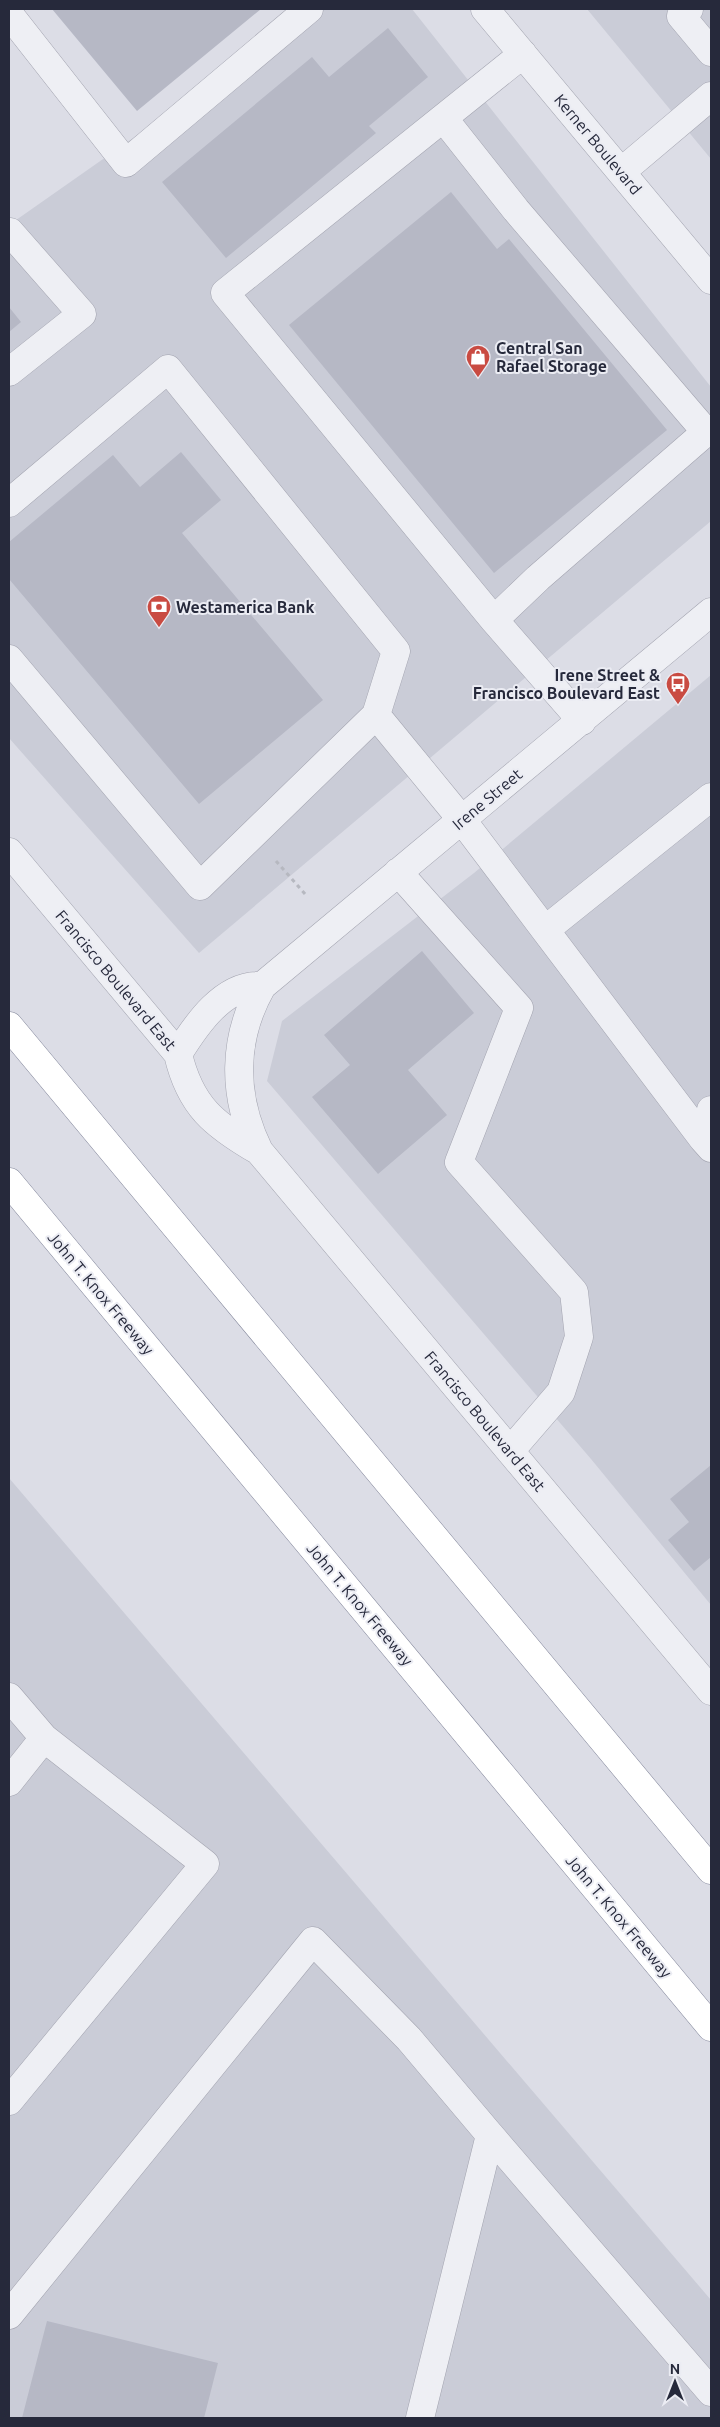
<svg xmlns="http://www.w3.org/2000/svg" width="720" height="2427" viewBox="0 0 720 2427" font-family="Ubuntu,sans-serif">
<rect width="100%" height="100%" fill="#dcdde6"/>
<path fill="#caccd7" d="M317,9h95l299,378v134l-512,432 -190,-215v-513z
M587,9h124v150z
M711,675v930l-120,-146 -324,-378 15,-60 192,-148z
M9,1478l702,822v118h-702z"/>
<path fill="#b6b8c5" d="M52,9h209l-124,102z
M388,28l40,49 -59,49 7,7 -150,125 -64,-76 150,-125 17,20z
M451,192l46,57 12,-10 158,191 -173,143 -205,-248z
M9,307l12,15 -12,10z
M181,452l40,48 -39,33 141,167 -124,104 -190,-225v-37l104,-87 27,32z
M422,951l52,62 -66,57 39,45 -69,59 -66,-77 38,-32 -26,-30z
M711,1465v92l-17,14 -26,-31 21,-18 -19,-23z
M47,2321l171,42 -14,55h-182z"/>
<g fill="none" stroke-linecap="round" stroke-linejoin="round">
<defs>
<path id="minor" d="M485,9l226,271
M689,9l-8,7 30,36
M9,14l117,149 183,-154
M523,54l-298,239 269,327 88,101
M444,119l72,91 190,222 -168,146 -44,42
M621,172l90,-76
M9,372l73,-58 -72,-82
M9,503l159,-134 228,282 -20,64 -176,171 -191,-227
M711,612l-449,374c-30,53 -30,110 -3,165l452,540
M376,715l86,105 83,110 166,-133
M9,852l169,202c12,52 36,71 81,97
M398,872l121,136 -60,154 115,130 5,45 -18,55 -51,59
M545,930l158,209
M178,1054c18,-29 46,-71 84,-68
M711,1110l-8,29 8,9
M9,1697l35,41 161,126 -196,237
M9,1782l35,-44
M9,2315l304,-374 96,98 81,96
M420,2418l70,-283 221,257"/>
<path id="highway" d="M9,1026l702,844
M9,1182l702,845"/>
</defs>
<use href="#minor" stroke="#a2a3af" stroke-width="29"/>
<use href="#highway" stroke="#84889c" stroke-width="29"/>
<path stroke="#b6b8c0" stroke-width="3" stroke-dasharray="4 4" stroke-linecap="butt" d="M276,861l29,33"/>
<use href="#minor" stroke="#eeeff4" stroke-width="28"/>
<use href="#highway" stroke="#fff" stroke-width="28"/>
</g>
<defs>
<symbol id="shop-pin" viewBox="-11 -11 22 30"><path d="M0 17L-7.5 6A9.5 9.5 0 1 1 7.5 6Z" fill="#c94b42" stroke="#ebecf3"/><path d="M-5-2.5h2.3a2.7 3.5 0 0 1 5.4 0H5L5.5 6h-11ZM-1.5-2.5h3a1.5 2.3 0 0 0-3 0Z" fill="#fff"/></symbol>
<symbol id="bank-pin" viewBox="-11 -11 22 30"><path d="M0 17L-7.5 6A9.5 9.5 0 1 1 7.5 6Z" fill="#c94b42" stroke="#ebecf3"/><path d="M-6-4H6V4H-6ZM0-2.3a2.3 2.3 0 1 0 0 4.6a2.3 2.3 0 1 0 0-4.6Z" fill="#fff"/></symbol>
<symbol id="bus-pin" viewBox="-11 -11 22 30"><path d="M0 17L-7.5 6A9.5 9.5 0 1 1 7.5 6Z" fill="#c94b42" stroke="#ebecf3"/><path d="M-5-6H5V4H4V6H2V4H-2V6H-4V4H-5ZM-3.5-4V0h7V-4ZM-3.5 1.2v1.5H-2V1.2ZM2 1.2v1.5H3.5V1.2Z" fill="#fff"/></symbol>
</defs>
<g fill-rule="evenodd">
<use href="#shop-pin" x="464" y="343" width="28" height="38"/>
<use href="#bank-pin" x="145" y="593" width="28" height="38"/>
<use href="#bus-pin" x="664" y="670" width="28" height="38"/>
</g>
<g text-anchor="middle" stroke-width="4" stroke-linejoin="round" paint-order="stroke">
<g font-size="16" fill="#26293b" stroke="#ebecf3">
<text transform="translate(598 144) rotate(50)" y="6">Kerner Boulevard</text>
<text transform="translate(487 799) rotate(-40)" y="6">Irene Street</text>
<text transform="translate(116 980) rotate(50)" y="6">Francisco Boulevard East</text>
<text transform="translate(101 1293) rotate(50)" y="6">John T. Knox Freeway</text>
<text transform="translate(485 1421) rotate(50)" y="6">Francisco Boulevard East</text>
<text transform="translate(360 1604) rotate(50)" y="6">John T. Knox Freeway</text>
<text transform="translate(619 1916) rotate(50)" y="6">John T. Knox Freeway</text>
</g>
<g font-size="16" font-weight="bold" fill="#26293b" stroke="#ebecf3" text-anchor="start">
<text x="496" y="354">Central San<tspan x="496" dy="18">Rafael Storage</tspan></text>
<text x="176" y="613">Westamerica Bank</text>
<text x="660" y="681" text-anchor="end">Irene Street &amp;<tspan x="660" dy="18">Francisco Boulevard East</tspan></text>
</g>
</g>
<rect width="720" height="2427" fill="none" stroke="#26293b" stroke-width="20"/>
<g transform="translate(675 2382)" stroke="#ebecf3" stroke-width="4" paint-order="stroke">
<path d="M0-4L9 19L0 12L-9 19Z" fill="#26293b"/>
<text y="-8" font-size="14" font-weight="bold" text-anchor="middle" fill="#26293b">N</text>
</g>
</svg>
